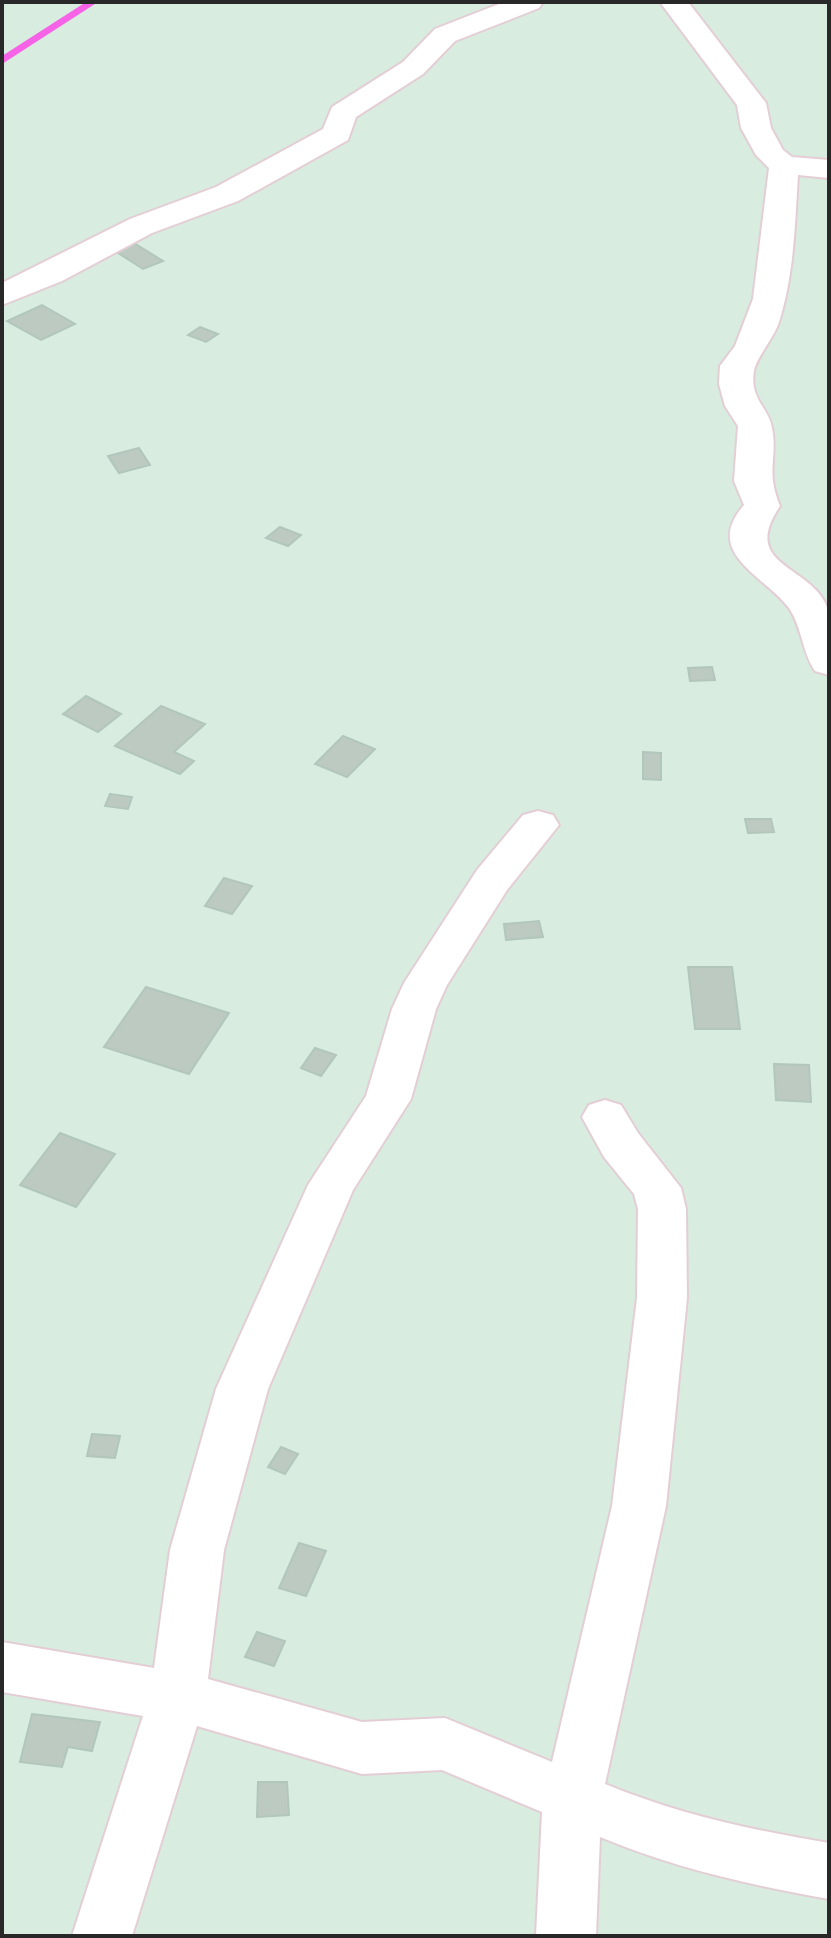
<svg xmlns="http://www.w3.org/2000/svg" width="831" height="1938" viewBox="0 0 831 1938" font-family="Ubuntu,sans-serif">
<rect width="100%" height="100%" fill="#d9ece0"/>
<g fill="none" stroke-linecap="round" stroke-linejoin="round">
<path fill="#f663e7" fill-rule="evenodd" d="M86,2h12l-96,62v-8z"/>
</g>
<path fill="#bccac2" stroke="#b2c7bc" stroke-width="2" d="M134,243l29,18 -20,8 -28,-18z
M42,305l33,19 -34,16 -34,-19z
M200,327l18,7 -12,8 -18,-7z
M139,448l11,17 -31,8 -11,-17z
M280,527l21,8 -13,11 -22,-8z
M712,667l3,13 -25,1 -2,-13z
M86,696l35,18 -23,18 -35,-18z
M161,706l44,18 -31,28 20,9 -14,13 -65,-28z
M343,736l32,13 -28,28 -32,-13z
M643,752l18,1v27l-18,-1z
M110,794l22,3 -4,12 -23,-3z
M745,819h26l3,13 -26,1z
M224,878l28,8 -20,28 -27,-8z
M539,921l4,16 -37,3 -2,-16z
M688,967h44l8,62h-45z
M146,987l83,26 -40,61 -85,-27z
M315,1048l21,7 -15,21 -20,-8z
M774,1064l35,1 2,37 -35,-2z
M60,1133l55,21 -39,53 -56,-22z
M92,1434l28,2 -5,22 -28,-2z
M281,1447l17,7 -13,20 -17,-7z
M299,1543l27,8 -20,45 -27,-8z
M257,1632l28,9 -11,25 -29,-9z
M32,1714l68,8 -8,29 -24,-4 -6,20 -42,-5z
M258,1782h29l2,33 -32,2z"/>
<g fill="none" stroke-linecap="round" stroke-linejoin="round">
<defs>
<path id="minor" d="M504,2h39l-4,6 -84,33 -32,33 -67,43 -8,23 -110,61 -86,32 -90,48 -60,24v-22l128,-64 86,-32 107,-58 9,-22 71,-45 32,-33z
M660,2h28l78,101 5,25 12,22 9,7 37,3v18l-31,-3c-3,49 -4,100 -19,147 -5,16 -23,36 -25,49 -5,28 15,37 18,57 6,31 -7,41 8,78 -43,63 37,58 49,107 2,18 0,43 0,62l-14,-4c-13,-19 -13,-44 -26,-63 -25,-33 -87,-55 -45,-103l-10,-24 4,-55 -13,-20 -6,-22 1,-18 15,-20 18,-47 16,-131 -13,-13 -15,-27 -4,-23z
M538,811l15,4 6,10 -52,65 -60,95 -11,24 -25,90 -58,91 -85,199 -44,161 -16,129 154,43 83,-4 107,44 60,-256 25,-208 1,-89 -4,-15 -30,-37 -22,-40 7,-12 16,-5 16,5 17,28 43,55 5,21 1,89 -21,208 -61,278c73,30 146,46 224,59v56c-79,-14 -155,-31 -229,-62l-4,99h-60l6,-124 -100,-42 -80,4 -165,-48 -65,210h-60l71,-220 -141,-24v-50l152,26 16,-118 46,-161 92,-204 58,-89 26,-87 12,-26 73,-113 46,-55z"/>
</defs>
<use href="#minor" stroke="#e3ced5" stroke-width="4"/>
<use href="#minor" fill="#fff" fill-rule="evenodd"/>
</g>
<rect width="831" height="1938" fill="none" stroke="#282828" stroke-width="8"/>
</svg>
